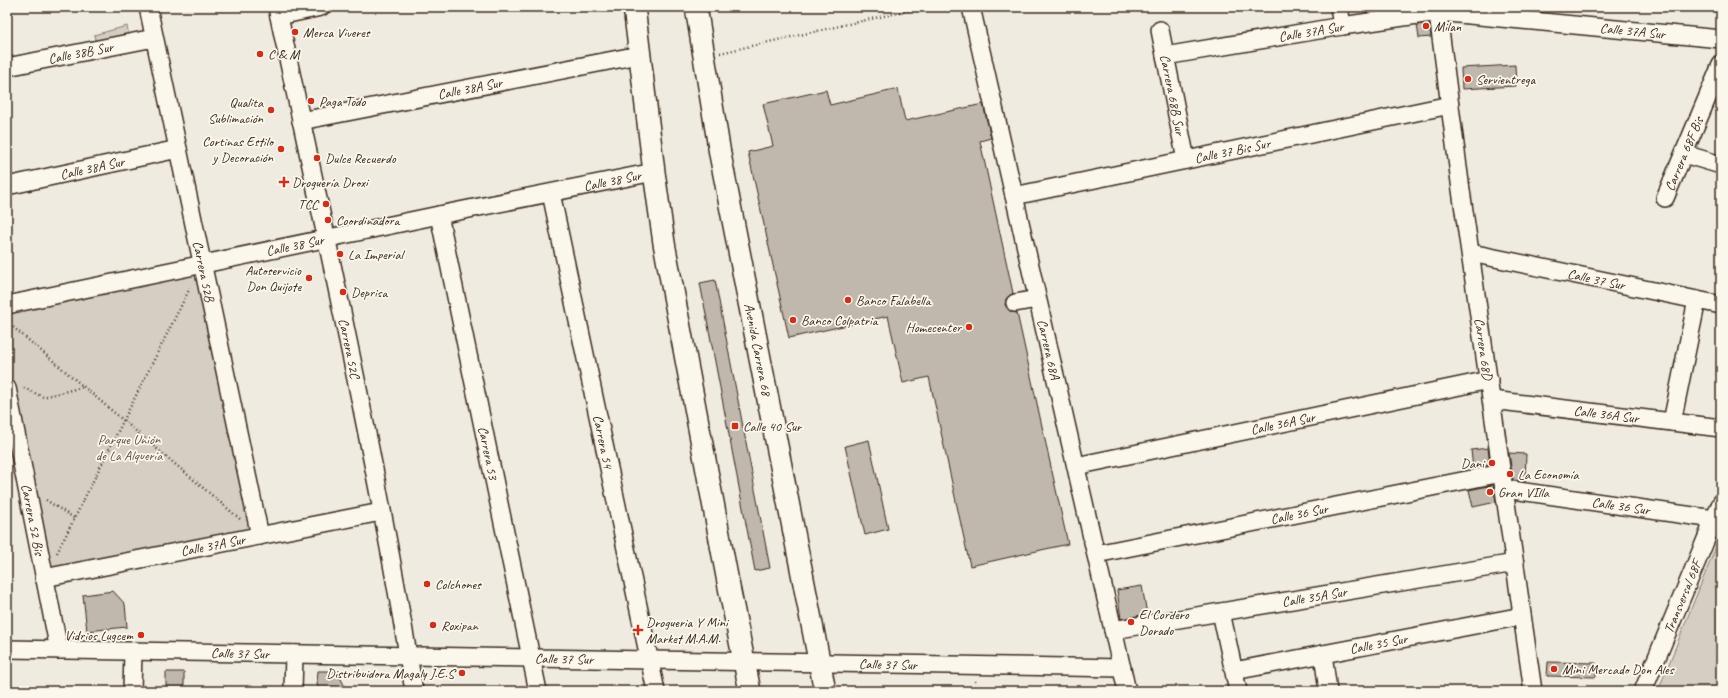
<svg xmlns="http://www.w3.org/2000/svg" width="1728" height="698" viewBox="0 0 1728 698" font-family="Caveat,sans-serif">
<rect width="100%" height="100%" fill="#f0ebe0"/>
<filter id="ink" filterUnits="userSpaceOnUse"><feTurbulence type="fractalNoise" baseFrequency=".025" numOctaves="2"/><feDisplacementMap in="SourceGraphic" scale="8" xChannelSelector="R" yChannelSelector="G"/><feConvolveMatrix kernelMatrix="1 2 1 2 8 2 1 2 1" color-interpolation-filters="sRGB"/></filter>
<g filter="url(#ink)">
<path fill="#d5cec3" stroke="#887c70" d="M127,26l2,10 -33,8 -2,-9z
M200,269l58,265 -213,42 -38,-198v-70z
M1721,534v157h-63z"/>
<path fill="#c0b8ad" stroke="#3b2a1e" d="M1429,23l2,14 -12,1 -2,-13z
M1515,65l1,21 -54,3 -1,-21z
M898,89l7,32 78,-17 8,34 -11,3 33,152 -7,6 -1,6 6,7 6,1 51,231 -98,22 -41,-189 -26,6 -15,-67 -99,22 -41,-186 25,-6 -10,-42 63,-14 4,15z
M715,280l55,288 -15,3 -55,-288z
M869,440l19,89 -23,6 -20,-89z
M1488,448l2,17 -17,4 -2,-19z
M1509,453l17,1 -1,28 -12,-2z
M1493,485l3,17 -23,5 -4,-17z
M1142,586l5,28 -26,5 -4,-29z
M113,591l12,13 2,23 -40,4 -4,-36z
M1548,662l48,1v14l-49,-1z
M318,671h19l10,20h-28l-2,-8z
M166,672h18v19h-18z"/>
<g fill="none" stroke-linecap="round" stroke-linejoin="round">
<defs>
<g id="minor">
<path id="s1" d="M148,7l112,529"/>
<path id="s2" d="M277,7c48,227 100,455 137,684"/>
<path id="s3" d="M971,7l156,684"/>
<path d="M1339,7l3,19"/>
<path id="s4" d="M1437,7l24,183 72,501"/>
<path d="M279,16l42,-9"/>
<path id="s5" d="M1160,30l26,130"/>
<path id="s6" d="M1165,56l177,-30 96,-14 283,27"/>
<path id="s7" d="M7,67l147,-29"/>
<path id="s8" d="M301,121l338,-66"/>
<path d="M1684,154l37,11"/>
<path id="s9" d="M7,186l171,-37"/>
<path id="s10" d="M551,193l105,498"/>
<path id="s11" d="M1014,196l436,-91"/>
<path id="s12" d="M1665,198l56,-133"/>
<path id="s13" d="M439,215l99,476"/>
<path id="s14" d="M1471,253l250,52"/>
<path d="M1015,303l22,-4"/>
<path id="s15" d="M7,305l432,-90 215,-43"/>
<path id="s16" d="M7,388l52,262"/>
<path id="s17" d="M1492,400l229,28"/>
<path d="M1672,422l25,-122"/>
<path id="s18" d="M1076,466l413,-86"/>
<path id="s19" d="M1505,489l209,30"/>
<path id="s20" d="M1096,554l406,-81"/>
<path id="s21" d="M44,578l337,-66"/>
<path d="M1221,612l17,79"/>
<path id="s22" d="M1113,630l402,-67"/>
<path id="s23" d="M7,649l1115,19"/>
<path d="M1323,654l5,37"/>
<path id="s24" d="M1234,671l288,-55"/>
<path d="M132,691l1,-40"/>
<path d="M293,691l1,-37"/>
<path id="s25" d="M1643,691l78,-188"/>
</g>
<g id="major">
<path d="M634,7l20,165 10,71 64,339 22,109"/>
<path id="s26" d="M696,7l24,147 105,537"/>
</g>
</defs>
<use href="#minor" stroke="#3b2a1e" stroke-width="20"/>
<use href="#major" stroke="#3b2a1e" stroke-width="24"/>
<path stroke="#3b2a1e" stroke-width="2.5" stroke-dasharray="1 3" stroke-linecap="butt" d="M720,53l204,-46
M7,322l233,197
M24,388l19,9 40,-10
M46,500l28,18
M57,553l133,-265
M975,681l2,10"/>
<use href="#minor" stroke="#fbf7ec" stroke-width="17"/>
<use href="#major" stroke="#fbf7ec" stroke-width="21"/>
</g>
</g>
<g fill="#c8321e" stroke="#fbf7ec" stroke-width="1.5">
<circle cx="1426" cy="26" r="4"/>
<circle cx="295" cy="32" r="4"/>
<circle cx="260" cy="54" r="4"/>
<circle cx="1468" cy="79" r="4"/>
<circle cx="311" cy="101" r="4"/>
<circle cx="271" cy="110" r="4"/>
<circle cx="281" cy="149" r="4"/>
<circle cx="317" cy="158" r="4"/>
<path d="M282 176h4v4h4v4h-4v4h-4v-4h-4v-4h4z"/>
<circle cx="326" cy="204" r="4"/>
<circle cx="328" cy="220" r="4"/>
<circle cx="340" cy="254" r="4"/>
<circle cx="309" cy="278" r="4"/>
<circle cx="343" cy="292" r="4"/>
<circle cx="848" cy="300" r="4"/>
<circle cx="793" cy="320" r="4"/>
<circle cx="969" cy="327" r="4"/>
<rect x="731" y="422" width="8" height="8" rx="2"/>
<circle cx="1492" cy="463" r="4"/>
<circle cx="1510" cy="474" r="4"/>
<circle cx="1490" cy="492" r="4"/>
<circle cx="427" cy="584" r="4"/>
<circle cx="1131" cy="622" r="4"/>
<circle cx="433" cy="625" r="4"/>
<path d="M636 624h4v4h4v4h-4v4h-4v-4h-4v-4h4z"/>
<circle cx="141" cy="635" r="4"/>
<circle cx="1554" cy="669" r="4"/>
<circle cx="462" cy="673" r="4"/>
</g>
<g text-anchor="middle" stroke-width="3.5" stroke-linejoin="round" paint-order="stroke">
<g font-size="14" fill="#3b2a1e" stroke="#fbf7ec" text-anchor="start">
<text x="1434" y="31">Milan</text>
<text x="303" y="37">Merca Viveres</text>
<text x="268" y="59">C &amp; M</text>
<text x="1476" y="84">Servientrega</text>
<text x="319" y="106">Paga Todo</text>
<text x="263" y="107" text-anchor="end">Qualita<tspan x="263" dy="16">Sublimación</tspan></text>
<text x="273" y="146" text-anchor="end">Cortinas Estilo<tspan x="273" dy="16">y Decoración</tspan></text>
<text x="325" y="163">Dulce Recuerdo</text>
<text x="292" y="187">Droguería Droxi</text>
<text x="318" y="209" text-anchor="end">TCC</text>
<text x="336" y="225">Coordinadora</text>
<text x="348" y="259">La Imperial</text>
<text x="301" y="275" text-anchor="end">Autoservicio<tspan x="301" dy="16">Don Quijote</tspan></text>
<text x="351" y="297">Deprisa</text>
<text x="856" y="305">Banco Falabella</text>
<text x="801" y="325">Banco Colpatria</text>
<text x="961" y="332" text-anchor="end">Homecenter</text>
<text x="743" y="431">Calle 40 Sur</text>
<text x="1484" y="468" text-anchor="end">Dani</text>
<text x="1518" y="479">La Economía</text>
<text x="1498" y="497">Gran VIlla</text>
<text x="435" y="589">Colchones</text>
<text x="1139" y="619">El Cordero<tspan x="1139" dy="16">Dorado</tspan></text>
<text x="646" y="627">Drogueria Y Mini<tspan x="646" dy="16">Market M.A.M.</tspan></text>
<text x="441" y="630">Roxipan</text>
<text x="133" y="640" text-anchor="end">Vidrios Lugcem</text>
<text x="1562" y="674">Mini Mercado Don Ales</text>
<text x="454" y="678" text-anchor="end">Distribuidora Magaly J.E.S</text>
</g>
<g font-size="14" fill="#3b2a1e" stroke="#fbf7ec">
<text dy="5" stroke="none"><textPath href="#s6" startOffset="148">Calle 37A Sur</textPath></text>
<text dy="5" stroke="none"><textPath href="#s6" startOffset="472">Calle 37A Sur</textPath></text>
<text dy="5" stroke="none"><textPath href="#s7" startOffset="75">Calle 38B Sur</textPath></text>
<text dy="5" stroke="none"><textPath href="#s8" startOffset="172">Calle 38A Sur</textPath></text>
<text dy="5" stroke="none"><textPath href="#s5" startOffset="66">Carrera 68B Sur</textPath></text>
<text dy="5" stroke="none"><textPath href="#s11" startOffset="223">Calle 37 Bis Sur</textPath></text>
<text dy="5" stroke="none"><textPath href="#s12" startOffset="48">Carrera 68F Bis</textPath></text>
<text dy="5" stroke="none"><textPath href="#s9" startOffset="87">Calle 38A Sur</textPath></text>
<text dy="5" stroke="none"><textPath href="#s15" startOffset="618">Calle 38 Sur</textPath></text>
<text dy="5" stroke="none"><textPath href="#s15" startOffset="294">Calle 38 Sur</textPath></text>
<text dy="5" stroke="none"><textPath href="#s1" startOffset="270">Carrera 52B</textPath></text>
<text dy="5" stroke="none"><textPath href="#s14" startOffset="128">Calle 37 Sur</textPath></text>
<text dy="5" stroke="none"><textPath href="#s2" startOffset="349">Carrera 52C</textPath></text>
<text dy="5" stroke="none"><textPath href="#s26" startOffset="348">Avenida Carrera 68</textPath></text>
<text dy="5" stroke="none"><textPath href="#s3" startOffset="351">Carrera 68A</textPath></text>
<text dy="5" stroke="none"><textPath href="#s4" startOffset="345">Carrera 68D</textPath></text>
<text dy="5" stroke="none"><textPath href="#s17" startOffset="115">Calle 36A Sur</textPath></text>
<text dy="5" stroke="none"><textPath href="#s18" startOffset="211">Calle 36A Sur</textPath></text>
<text dy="5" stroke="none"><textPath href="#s10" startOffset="254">Carrera 54</textPath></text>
<text dy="5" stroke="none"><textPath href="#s13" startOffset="243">Carrera 53</textPath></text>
<text dy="5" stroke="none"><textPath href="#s19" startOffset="117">Calle 36 Sur</textPath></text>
<text dy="5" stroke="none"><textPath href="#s20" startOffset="207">Calle 36 Sur</textPath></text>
<text dy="5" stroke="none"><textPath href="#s16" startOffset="134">Carrera 52 Bis</textPath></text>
<text dy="5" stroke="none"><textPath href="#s21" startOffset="172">Calle 37A Sur</textPath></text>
<text dy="5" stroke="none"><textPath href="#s22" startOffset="204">Calle 35A Sur</textPath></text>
<text dy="5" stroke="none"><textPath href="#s25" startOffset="102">Transversal 68F</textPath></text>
<text dy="5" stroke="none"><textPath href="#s24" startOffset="147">Calle 35 Sur</textPath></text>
<text dy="5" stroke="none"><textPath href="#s23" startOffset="233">Calle 37 Sur</textPath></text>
<text dy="5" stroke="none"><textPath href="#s23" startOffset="557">Calle 37 Sur</textPath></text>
<text dy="5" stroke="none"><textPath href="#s23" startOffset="881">Calle 37 Sur</textPath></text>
</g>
<g font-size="14" fill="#625347" stroke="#fbf7ec">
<text x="129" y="444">Parque Unión<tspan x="129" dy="16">de La Alquería</tspan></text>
</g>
</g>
<rect width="1728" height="698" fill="none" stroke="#fbf7ec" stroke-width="24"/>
<rect x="12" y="12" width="1704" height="674" fill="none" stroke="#3b2a1e" stroke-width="1.5" filter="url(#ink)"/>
</svg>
